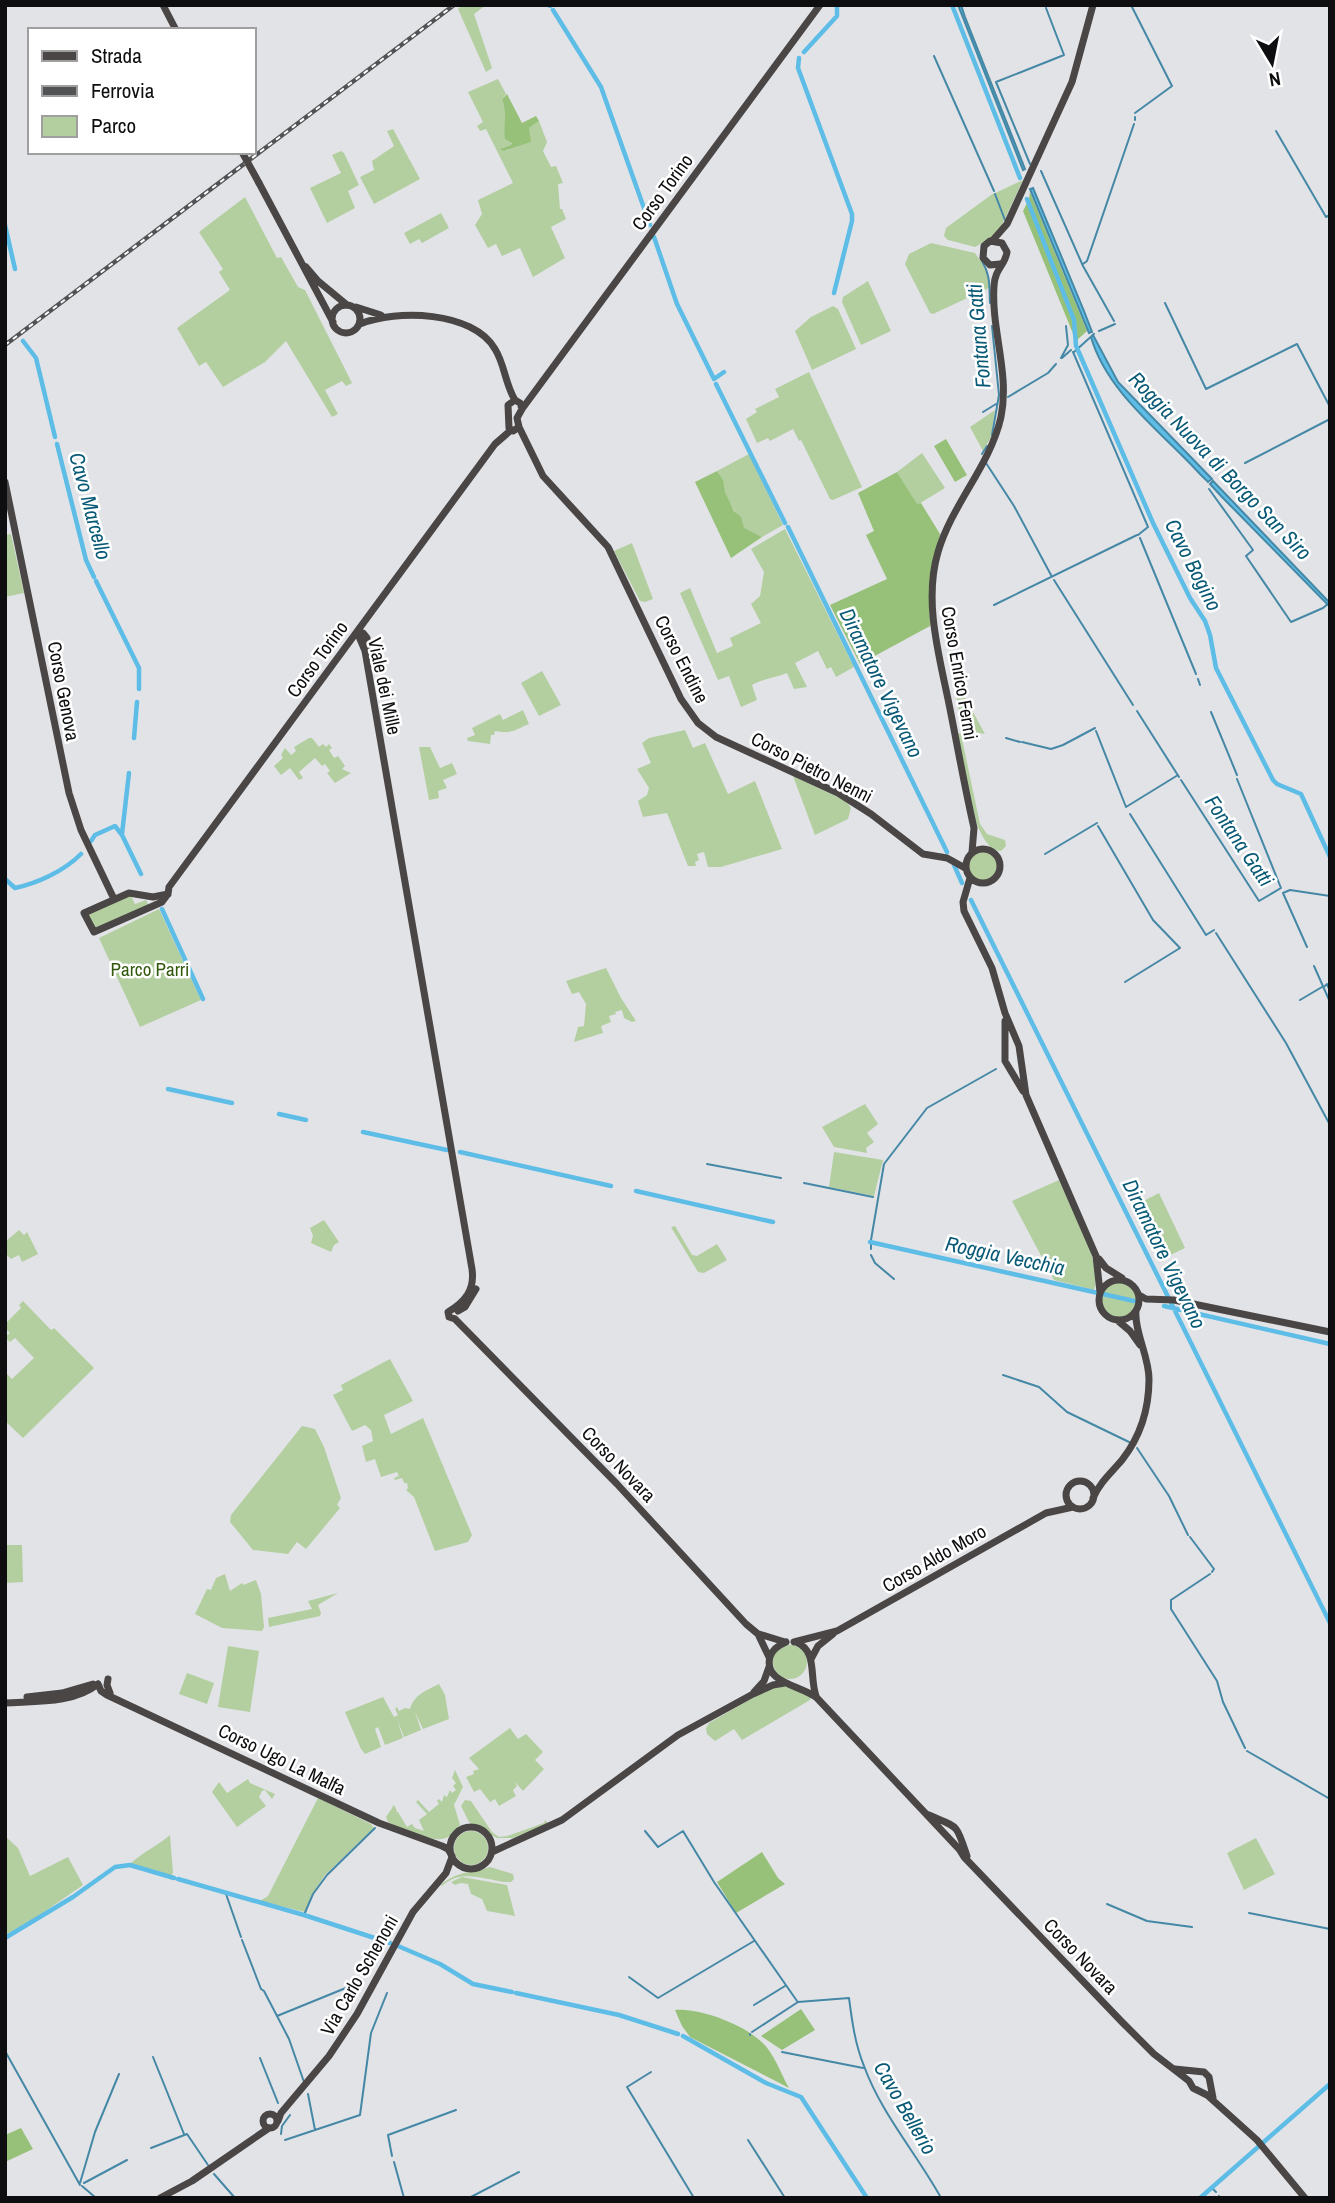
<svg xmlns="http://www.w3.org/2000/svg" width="1335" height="2203" viewBox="0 0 1335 2203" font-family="'Archivo Narrow',sans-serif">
<rect width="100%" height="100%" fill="#e2e3e7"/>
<path fill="#b3cfa0" d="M462,5h24l-12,9 18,54 -6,4 -28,-63z
M498,79l8,15 -4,5 5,12 -2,27 7,4 -1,3 -9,3 3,3 25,-9 -1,-14 10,-7 8,21 -4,9 8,16 5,-1 7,17 -5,1 2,25h2l4,10 -15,8 14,31 -32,19 -13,-29 -18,8 -6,-12 -8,4 -13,-23 7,-11 -4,-14 35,-17 -27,-54 -6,2 -3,-5 6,-4 -15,-30z
M393,129l27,50 -46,25 -14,-27 14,-7 -2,-9 22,-15 -7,-15z
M341,151l3,2 15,32 -11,6 7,17 -28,15 -17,-35 31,-15 -9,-18z
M1023,180l-23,49 -4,6 -21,12 -27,-7 -4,-4 2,-8 45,-33z
M245,197l32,61 4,-1 17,30 7,3 47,93 -6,3 -4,-5 -17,9 13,24 -6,3 -46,-76 -21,21 -42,25 -17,-25 -7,4 -22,-38 53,-38 -11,-18 4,-3 -24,-37z
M441,213l8,15 -27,15 -3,-4 -9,5 -6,-11z
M931,243l44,10 13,19 1,16 -56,26 -3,-1 -25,-49 4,-10z
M868,281l23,50 -30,14 -19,-43 1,-5z
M833,306l5,3 18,40 -44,21 -17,-39 16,-14z
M809,372l53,115 -29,13 -3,-1 -29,-59 -2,1 -6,-12 -23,12 -2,-3 -11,5 -11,-24 11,-7 -2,-3 24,-12 -4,-8z
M995,410l-4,27 -8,14 -13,-24z
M922,453l23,35 -28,17 -20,-33z
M749,454l34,71 -21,12 -18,-8c-5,-14 -14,-23 -19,-37 -3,-8 -3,-14 -8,-21z
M785,529l69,138 -18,10 -5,-10 -4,2 -9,-18 -23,12 12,24 -13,2 -7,-16c-12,5 -25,6 -35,12l5,15 -16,7 -12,-31 -11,4 -38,-87 10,-5 27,65 16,-7 -3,-8 31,-15 -10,-19 9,-8 4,-24 -13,-23z
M11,534l13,59 -19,4v-62z
M632,543l21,56 -8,3 -5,-1 -26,-50z
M542,671l19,34 -22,11 -18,-33z
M952,671l3,8 30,55 -20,-4 -3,-3z
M523,710l6,14c-15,6 -16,10 -34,7l-1,4h-3l-1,9 -22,-3 -1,-3 8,-3 -3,-7 28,-14 3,6z
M685,730l8,18 12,-5 23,51 27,-13 27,68 -61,18h-13l-4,-15 -7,2 2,6 -4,2 1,4h-8l-21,-53 -24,4 -5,-16 9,-6 2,-7 -12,-19 14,-6 -9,-20 7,-5z
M958,733l3,1 19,90 7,10 18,6 1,6 -5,5c-30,-1 -38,-93 -43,-118z
M309,738h3l7,9 4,-3 3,3 3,-3 3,4 -3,2 5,8 4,-2 7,10 -3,3 9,4 -16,10 -8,-10 3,-2 -5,-7 -3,2 -7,-8 -16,14 4,6 -4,2 -9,-12 -9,7 -7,-9 9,-8 -2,-3 4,-7 6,7 5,-4 -2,-4z
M419,747h11l10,21 12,-5 5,11 -14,6 4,8 -9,3 1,7 -10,2z
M793,776l53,25 5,7 -3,11 -33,16z
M968 867a15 15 0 1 1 30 0a15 15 0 1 1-30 0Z
M130,894l5,10 11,-4 3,6 -54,23 -8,-15z
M159,909l42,91 -61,27 -41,-89z
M606,968l15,30 15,23 -4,1 -8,-4 -2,-8 -7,2 1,2 -7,2 2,6 -10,4 2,7 -29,9 4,-15 6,-1 2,-22 -7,-12 -7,2 -6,-13z
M865,1104l13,20 -11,9 7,9 -8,6 1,5 -33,-6 -12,-20z
M834,1152l49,8 -9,36 -45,-9z
M1059,1180c11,26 45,83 35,110l-40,-10 -42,-79z
M1159,1193l26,55 -21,10 -26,-54z
M324,1220l15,22 -5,3 -3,7 -20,-9 2,-7 -3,-8z
M675,1226l17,29 5,1 20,-12 10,16 -23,13 -6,-1 -27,-45z
M19,1230l5,5 3,-3 11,22 -16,8 -3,-7 -8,4 -6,-6v-11z
M1102 1300a17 17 0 1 1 34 0a17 17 0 1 1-34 0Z
M23,1301l28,29 3,-2 40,40 -71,70 -18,-17v-49l7,7 22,-21 -19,-20 -5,4 -5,-5 5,-4 -5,-5v-4l16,-16 -2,-3z
M390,1359l23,42 -29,14 7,19 32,-16 49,117 -4,7 -33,9 -21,-54 -8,-7 2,-2 -1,-5h-3l-2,-5 -7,2 -1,-2 5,-2 -2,-4 -16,5 -6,-18 -9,3 -4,-16 11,-5 -2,-11 -6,-5 -13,6 -19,-36 10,-5 -2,-5z
M302,1426l13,3 9,18 17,51 -4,7 3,3 -34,41 -9,-7 -9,12 -35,-4 -23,-28 1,-7z
M5,1545h17l1,37 -18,1z
M225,1574l5,17 12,-8 1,2 13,-5 5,14 3,33 -2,4 -40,-3 -27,-14 12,-25 4,1 5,-12z
M338,1593l-20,12 3,8 -1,3 -51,11 -1,-9 44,-9 -4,-8z
M773 1662a17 17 0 1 1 34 0a17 17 0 1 1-34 0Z
M228,1646l31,5 -9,61 -32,-5z
M187,1673l27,10 -7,21 -28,-10z
M439,1684l6,11 4,24 -26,10 -8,-17 6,18 -17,7 -7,-18 6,19 -18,7 -7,-18 -3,2 6,18 -16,7 -4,-5 -16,-37 38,-15 11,20 4,-2 -3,-6 2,-2 2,4 6,-3 5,1c4,-14 15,-18 29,-25z
M789,1686l22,10 -1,4 -68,40 -8,-11 -19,12 -8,-7 -1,-6 3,-5 59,-34z
M510,1728l8,11 8,-5 17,18 -8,8 9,9 -21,22 -9,-10 3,5 -4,4 3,6 -17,10 -4,-7 -5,3 -10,-13 -6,3 -8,-15 8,-3 -1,-3 6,-2 -10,-11z
M455,1770l8,17 -9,18 6,20c-12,20 -27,15 -45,8 -9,-3 -19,-6 -27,-11l-2,-5 8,-12 3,6 -1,1h2l9,15 5,-3 3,4 9,3 -5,-11 8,-6 -11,-12 2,-2 11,12 10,-8 -2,-3 2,-2 3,3 2,-7 3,2 3,-7 2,3 4,-3 -3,-4 3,-3 -4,-5z
M248,1779l2,4 25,11 -3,5 -7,-9 -3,1 -3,6 7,9 -29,21 -25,-35 7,-10 8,11z
M318,1798l53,26 3,4 -49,47 -14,21 -6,16 -45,-11 8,-5z
M465,1800l6,1 21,31 7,5 8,-1 37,-13 1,-3 4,4 -36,14h-16l-28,-16 -8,-16z
M454 1848a17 17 0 1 1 34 0a17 17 0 1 1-34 0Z
M170,1835l3,38 -2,3 -41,-12c14,-13 26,-17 40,-29z
M5,1836l13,12 12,28 38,-19 15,28 -49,34 -29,16z
M1256,1838l19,36 -31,16 -17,-37z
M490,1867l23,7 1,5 -3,3h-7c-22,-3 -43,-13 -62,4l-1,-1c15,-14 31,-12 49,-18z
M462,1877l45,8 8,31 -28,-5 -5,-12 -11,-5 -3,-10 -7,-1 -6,2 -4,-3z"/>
<path fill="#97c179" d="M507,94l15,29 14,-7 3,5 -10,7 2,14 -27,9 -4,-2 11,-4 1,-2 -7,-4c-2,-15 3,-25 -3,-40z
M1030,192l57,139 -11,10 -53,-130 6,-12z
M946,439l21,36 -12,7 -21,-36z
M717,471l6,9 2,12 9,19 7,6 3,11 18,9 -31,21 -36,-76z
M897,472l20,32 4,-1 19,31 -11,52 1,40 -70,38 -30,-59 57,-26 -21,-44 8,-4 -16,-38z
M762,1852l16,26 7,6 -49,29 -19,-31z
M801,2009l14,21 -33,20 -21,-14z
M675,2010c27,-2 77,17 93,39 9,12 14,27 21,39l-99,-51 -8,-11z
M21,2128l12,21 -28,13v-27z"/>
<path fill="#5dbde6" stroke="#4588a6" stroke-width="2" d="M958,5h3l4,12 60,152 -2,1z
M1033,188l51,123 8,21 -3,1 -59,-144z
M1093,335l25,47 94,97 -4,3 -8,-8c-37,-41 -93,-81 -109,-137z
M1213,481l116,121 -1,3 -106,-108 -12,-13z"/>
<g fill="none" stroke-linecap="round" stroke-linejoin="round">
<path stroke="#4588a6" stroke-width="2" d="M1131,5l41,81 -37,27
M934,56l60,135
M1135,120v-3
M1276,131l50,86 4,-2
M1030,164l-34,-82 68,-27 -18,-47
M1041,171l42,95 31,55
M995,194l10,26
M982,261c9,15 7,26 8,42
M1083,264l4,-3 47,-137
M1165,303l41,86 91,-45 33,63
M1099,331l16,-7
M1073,352l75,175 -10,8
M1074,352l20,-18
M1061,358l7,-13 -2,-19
M1062,358l9,-8
M1008,397l40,-24 8,-9
M983,412l13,-8
M992,435l7,-40 -7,-69
M982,454l5,-8
M986,463l28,43 37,69
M1245,463l85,-44
M1209,489l44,61 -7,6 45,66 32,-14 7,-6
M1140,538l56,136
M1054,580l79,125
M994,605l143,-70
M1198,679l2,6
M1137,711l42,66
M1211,712l26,63
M1096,731l30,76 52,-32
M1006,738l14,4
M1022,742l29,7 12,-4 32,-17
M1181,780l78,121 22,-13 -44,-109
M1130,814l76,121 8,-5
M1098,826l55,94 27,28 -55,34
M1045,854l52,-31
M1216,933l70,110 44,82
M1307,947l-24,-54 7,-3 40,6
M1314,966l16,36
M1325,986l2,-2 3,7
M1300,1000l22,-13
M707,1164l74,14
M804,1183l69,14
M871,1249v-9l13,-76 43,-56 69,-39
M871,1255l4,8 19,16
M1003,1375l36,12 28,25 62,30
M1137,1448l32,48 19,39
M1190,1537l24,32 -2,3
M1210,1574l-39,26v9l46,72 6,21 22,46
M1247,1751l83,48
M645,1831l13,16 25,-16 31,51 83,119
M226,1894l15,43
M1107,1904l40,17 45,6
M1249,1913l81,16
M304,1915l9,-21 14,-19 48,-47
M242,1940l19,49 3,2 25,48 15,43
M629,1977l29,21 96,-57
M754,2005l31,-19
M277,2016l86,-35
M752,2032l46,-30 51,-4c3,23 6,46 15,68 17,47 52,87 76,130
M750,2035v-1
M5,2051l75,134
M782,2052l81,16
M153,2057l31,77
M260,2058l18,45
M651,2072l-24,15 67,111
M308,2094l7,36
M281,2134l1,-8 8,-11
M285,2140l75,-25 11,-82 16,-40
M748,2140l37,58
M151,2148l36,-14 21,31
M392,2156l-4,-21 68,-25
M394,2162l10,36
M214,2174l21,24
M80,2183l15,-51 24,-58
M84,2183l43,-23
M82,2186l14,12
M1212,2188l4,4
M1219,2196l1,2
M469,2198l50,-26"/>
<path stroke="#5dbde6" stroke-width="4.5" d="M550,5v1
M952,5l68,173
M553,10l48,77 49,138
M804,52l33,-36v-11
M799,58l-1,10 54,146v7l-18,72
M1027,199l47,121 2,26
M5,225l10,44
M654,237l23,67 37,75
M23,341l13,17 19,79
M1077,348l76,175 37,75 15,23 5,14 6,33 57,112 4,4 24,10 29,63
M714,379l10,-7
M716,384l69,139
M57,444l29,116 8,17
M788,527l159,325
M96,581l43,87v21
M134,738l3,-36
M122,834l7,-61
M91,841l4,-6 20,-9 7,9 19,39
M954,865l8,18
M5,879l10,9c23,-5 49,-17 66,-34
M971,900l359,723
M162,909l41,90
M168,1089l64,14
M279,1114l27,6
M363,1132l84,18
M460,1152l151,34
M636,1191l137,31
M870,1242l264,59
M1164,1306l166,38
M178,1879l126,36 86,28
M5,1938l68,-41 42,-30 15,-2 44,13
M398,1946l42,18 33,20 39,8
M516,1993l103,22 59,19
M683,2036l83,47 35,14 66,101
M1200,2198l130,-114"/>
<path stroke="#4a4646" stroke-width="7" d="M163,5l13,25
M259,183l74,139
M993,240l14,-16 65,-142 21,-77
M306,267l12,14 29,24
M332 319a14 14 0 1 1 28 0a14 14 0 1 1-28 0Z
M356,307l25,8
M360,324c36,-15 113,-13 135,25 10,16 10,35 20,51
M515,400l5,3 2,6 -5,9 2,9 -6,4 -4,-3 -1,-23z
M522,409l298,-404
M519,427l24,49 65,71 73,152 17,24 18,14 122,56 33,21 52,40 24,4 18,10
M5,482l64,311 12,37 33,69
M357,632l8,19 107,618c3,21 -7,33 -24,43l1,5 6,2
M357,632l6,1 4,5 2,15
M966 866a17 17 0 1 1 34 0a17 17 0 1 1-34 0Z
M972,852l2,-24c-9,-39 -16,-79 -24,-119 -10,-51 -27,-106 -12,-157 14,-48 52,-86 63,-135 9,-44 -10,-87 -7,-131 1,-18 11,-20 13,-34l-5,-9 -12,-2 -6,5 -1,12 7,7 10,-1
M970,878l-7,24 1,9 28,57 13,45 14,33 7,49 70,161 4,36
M168,894l-15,3 -24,-4 -45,20 10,19 68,-30 6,-8 1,-7 326,-443 15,-13
M1005,1021v40l18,30
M1099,1259l7,9 16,10
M1099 1300a20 20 0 1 1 40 0a20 20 0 1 1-40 0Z
M1139,1295l7,4 28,1 156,32
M458,1311l7,-4 11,-18
M455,1319l162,165 129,140 12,10 11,23
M1117,1320l13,11 10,14
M1066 1495a14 14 0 1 1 28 0a14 14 0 1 1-28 0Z
M1093,1498c7,-16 18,-25 29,-38 18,-23 27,-51 27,-81 0,-23 -15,-48 -13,-68
M759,1634l26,8
M786,1642c-7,3 -14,7 -16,15 -7,26 31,28 47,41l142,151 5,8 158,165 32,32 35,27 4,7 14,7 50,45 48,58
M794,1642l43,-11 209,-118 27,-6
M796,1642c22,9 13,34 20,54
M811,1659l7,-13 15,-12
M108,1679l-1,6 3,8
M98,1684l3,7 6,4 272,128 63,23 6,3 4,7
M754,1692l10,-11 5,-14
M27,1697l35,-4 31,-9
M5,1703c30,-2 68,1 93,-19
M929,1815c30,13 27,8 38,41
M450 1848a21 21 0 1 1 42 0a21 21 0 1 1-42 0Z
M492,1852l70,-32 116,-85 75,-41 20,-9 12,-2
M1175,2069l29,3 5,5 4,21
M263 2121a7 7 0 1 1 14 0a7 7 0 1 1-14 0Z
M278,2121l3,-8 48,-57 28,-42 56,-102 33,-39 6,-16
M160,2198l32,-17 77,-53"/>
<defs>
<path id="rail" d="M5,345l449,-340"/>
</defs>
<use href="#rail" stroke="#525355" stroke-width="4.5"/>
<use href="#rail" stroke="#fff" stroke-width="2" stroke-dasharray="5" stroke-linecap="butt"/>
<path stroke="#4a4646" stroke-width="7" d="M242,152l17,31"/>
</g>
<g text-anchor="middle" stroke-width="5" stroke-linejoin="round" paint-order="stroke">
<g font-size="19" fill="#0e0e10" stroke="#fff">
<text transform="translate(662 192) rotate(-54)" y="7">Corso Torino</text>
<text transform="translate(317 659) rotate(-54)" y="7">Corso Torino</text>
<text transform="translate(682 659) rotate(63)" y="7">Corso Endine</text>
<text transform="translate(960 673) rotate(80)" y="7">Corso Enrico Fermi</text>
<text transform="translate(385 686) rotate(78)" y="7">Viale dei Mille</text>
<text transform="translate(64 691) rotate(79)" y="7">Corso Genova</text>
<text transform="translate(812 767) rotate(27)" y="7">Corso Pietro Nenni</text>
<text transform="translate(619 1464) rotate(46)" y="7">Corso Novara</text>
<text transform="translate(934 1558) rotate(-30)" y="7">Corso Aldo Moro</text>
<text transform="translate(282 1759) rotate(26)" y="7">Corso Ugo La Malfa</text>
<text transform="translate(1081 1956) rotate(46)" y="7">Corso Novara</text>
<text transform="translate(359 1975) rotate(-60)" y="7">Via Carlo Schenoni</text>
</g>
<g font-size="19" fill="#33590d" stroke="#fff">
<text x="150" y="976">Parco Parri</text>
</g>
<g font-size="21" font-style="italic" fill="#095a76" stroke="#fff">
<text transform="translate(979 336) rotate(-95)" y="7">Fontana Gatti</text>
<text transform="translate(1220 466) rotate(46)" y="7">Roggia Nuova di Borgo San Siro</text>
<text transform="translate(90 506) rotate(75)" y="7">Cavo Marcello</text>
<text transform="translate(1193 565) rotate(63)" y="7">Cavo Bogino</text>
<text transform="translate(881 683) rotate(64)" y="7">Diramatore Vigevano</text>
<text transform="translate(1239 841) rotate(56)" y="7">Fontana Gatti</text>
<text transform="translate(1164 1254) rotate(64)" y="7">Diramatore Vigevano</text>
<text transform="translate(1005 1256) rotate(12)" y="7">Roggia Vecchia</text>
<text transform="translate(905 2108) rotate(60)" y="7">Cavo Bellerio</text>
</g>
</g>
<rect width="1335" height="2203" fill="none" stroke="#0e0e10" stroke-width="14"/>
<rect x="28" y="28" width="228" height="126" fill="#ffffff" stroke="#9f9f9f" stroke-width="2"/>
<rect x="42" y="51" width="35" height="10" fill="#4a4646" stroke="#9f9f9f" stroke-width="2"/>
<text x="91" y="63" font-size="21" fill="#0e0e10">Strada</text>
<rect x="42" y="86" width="35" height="10" fill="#525355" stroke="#9f9f9f" stroke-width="2"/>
<text x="91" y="98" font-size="21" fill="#0e0e10">Ferrovia</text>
<rect x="42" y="116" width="35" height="21" fill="#b3cfa0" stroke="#9f9f9f" stroke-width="2"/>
<text x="91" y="133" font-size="21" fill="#0e0e10">Parco</text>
<g transform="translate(1272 63) rotate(170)" stroke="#ffffff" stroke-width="5" paint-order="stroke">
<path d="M0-5L12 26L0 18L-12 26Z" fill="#0e0e10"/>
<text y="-10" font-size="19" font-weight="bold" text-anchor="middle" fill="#0e0e10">N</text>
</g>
</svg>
